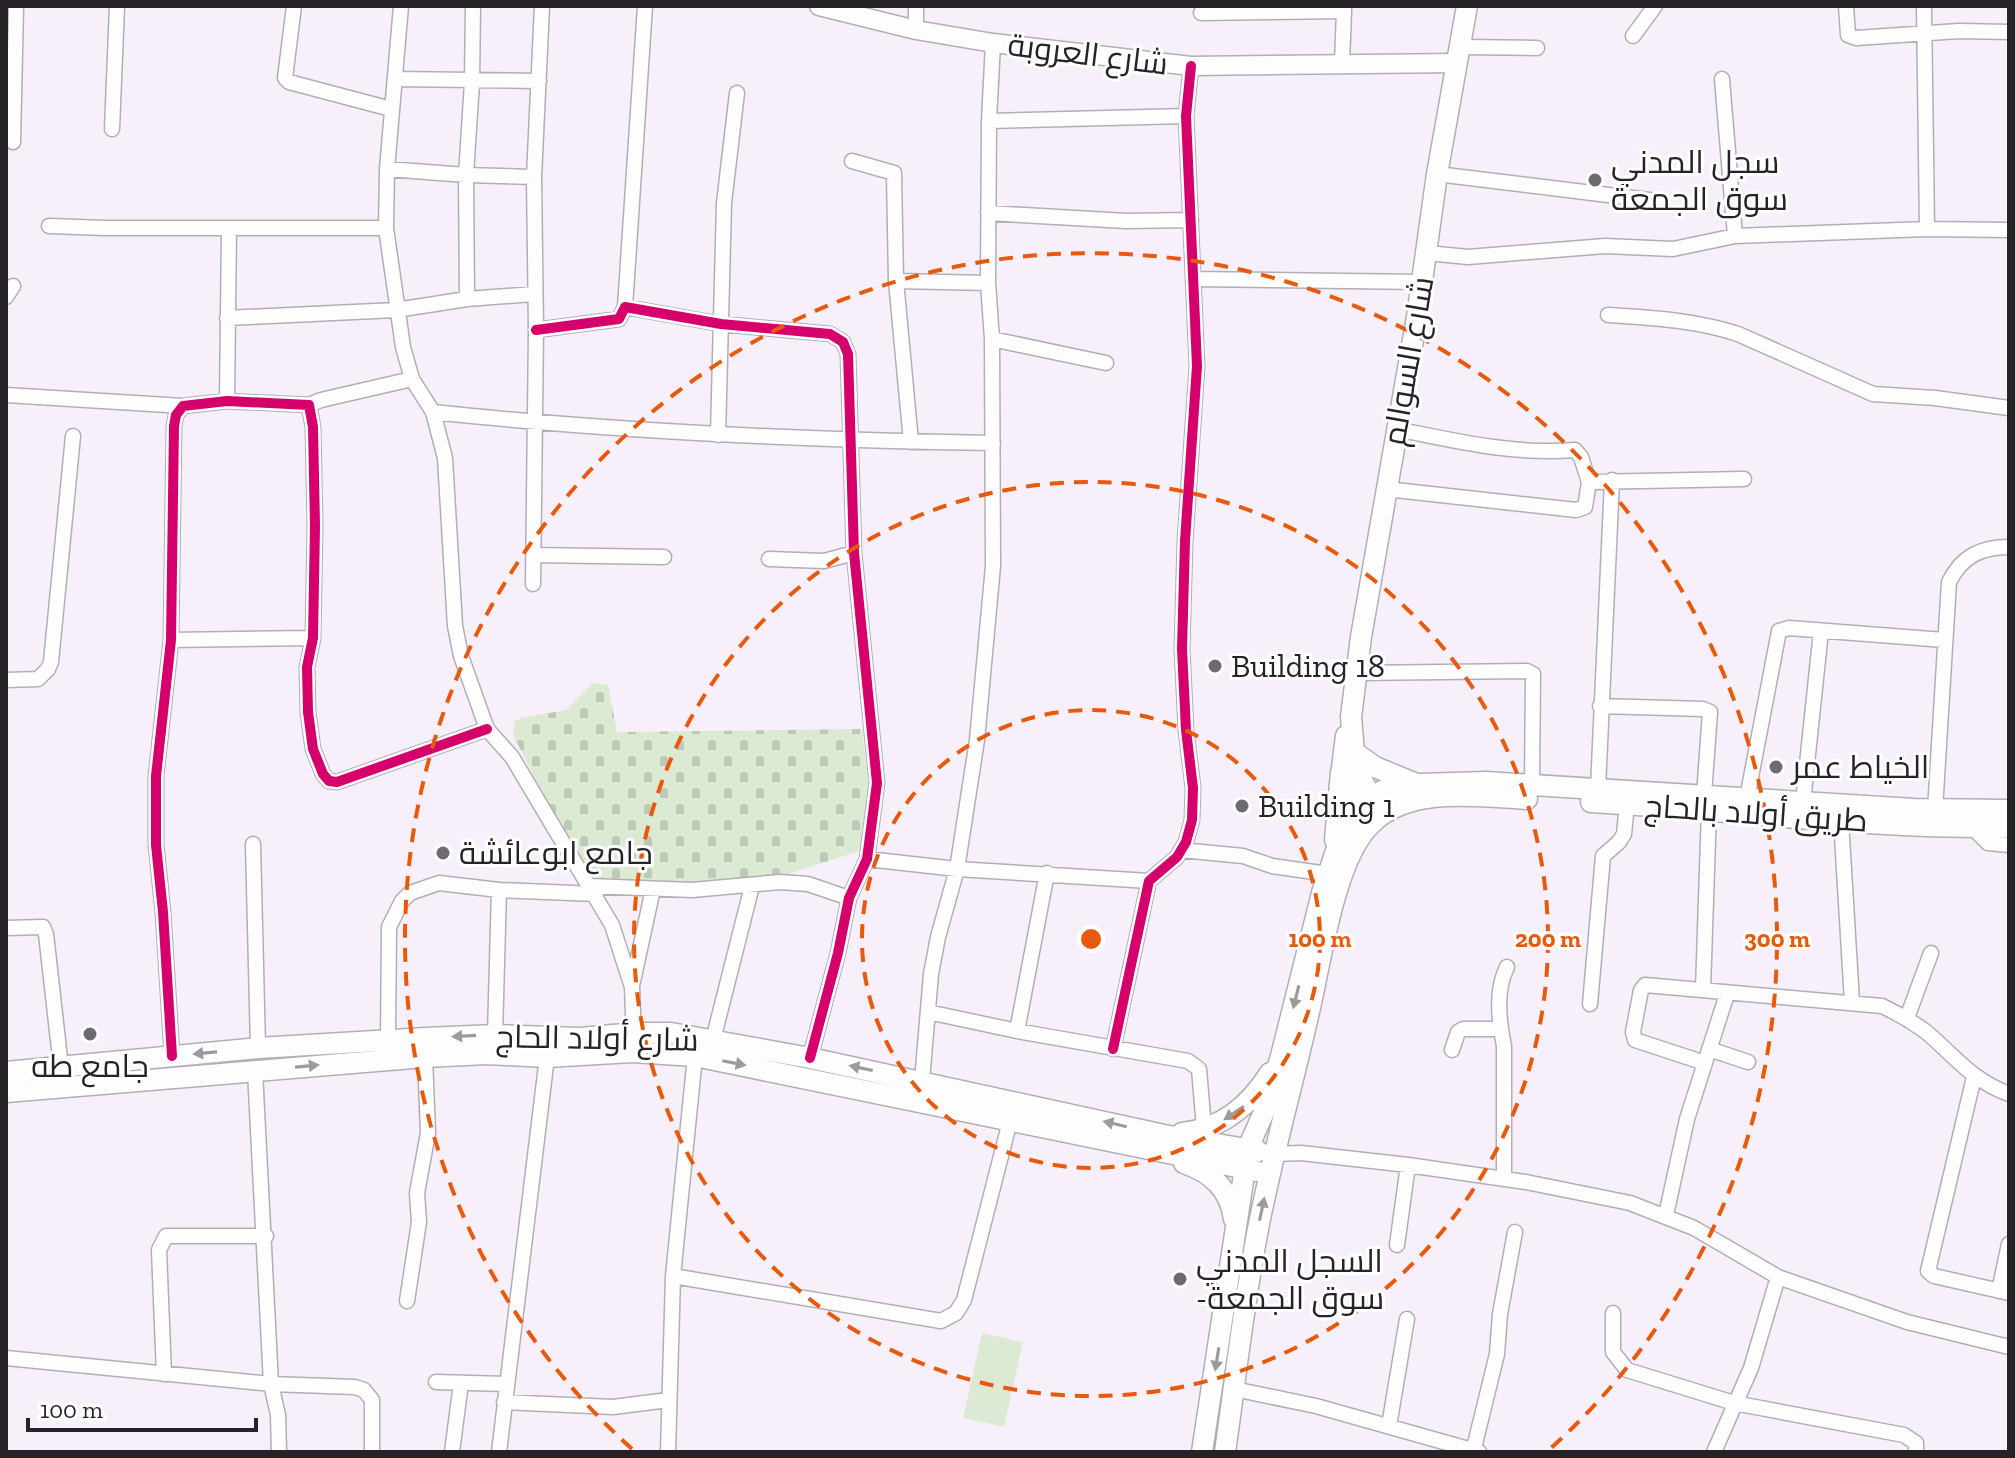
<svg xmlns="http://www.w3.org/2000/svg" width="2015" height="1458" viewBox="0 0 2015 1458" font-family="'Zilla Slab',Cairo,serif">
<defs>
<pattern id="cemetery-stones" width="16" height="16" patternUnits="userSpaceOnUse" patternTransform="scale(2)"><rect width="16" height="16" fill="#dcead4"/><path d="M2 7V4a2 2 0 0 1 4 0v3zM10 15v-3a2 2 0 0 1 4 0v3z" fill="#bdc8b6"/></pattern>
</defs>
<rect width="100%" height="100%" fill="#f7f0fa"/>
<path fill="url(#cemetery-stones)" d="M593,683l15,2 9,47 245,-3 7,62 -7,59 -110,36h-162l-77,-151 2,-14 6,-3 45,-8z"/>
<path fill="#dcead4" d="M982,1333l41,9 -19,85 -41,-9z"/>
<g fill="none" stroke-linecap="round" stroke-linejoin="round">
<defs>
<path id="minor" d="M294,6l-9,72 4,4 102,27
M401,6l-14,163 -1,59 17,119 9,32 21,33 12,46 10,168 6,30 26,73 25,28 100,168 20,62 2,53
M916,6v24
M1846,6l2,29 8,3 103,-7 50,1
M1924,6l3,223
M1201,13l143,-2v-5
M1633,36l22,-30
M1460,47l77,1
M1342,63l2,-52
M396,79l143,2
M1722,79l13,157 192,-7 82,1
M989,121l197,-5
M112,129l5,-123
M13,142l3,-136
M852,161l42,12 2,108
M387,169l79,6 68,2
M1437,174l220,27
M988,213l138,8 65,-1
M49,226l56,2h281
M1427,253l41,4 137,-11 68,3 62,-13
M1193,279l229,3
M6,297l7,-11
M467,299l-1,-124 6,-93 1,-76
M625,307l20,-301
M1608,315c45,3 87,5 130,19l135,60 62,4 74,10
M227,318l169,-8 71,-11 67,-5
M536,330l83,-11 6,-12 96,17 109,10 13,8 5,12 6,199 23,230 -10,76 -18,39 -11,55 -28,105
M992,339l114,24
M6,395l177,11
M227,401l2,-173
M309,405l12,-5 91,-21
M433,412c186,20 373,28 560,31
M1396,429c60,12 117,26 179,21l6,7 8,25 155,-3
M718,435l6,-232 13,-110
M911,442l-15,-161 92,2
M1386,489l190,21 9,-3 4,-25
M534,555l130,2
M769,559l55,2 30,-8
M533,584l3,-254 -2,-153 8,-171
M171,640l142,-2
M1356,673l171,-2 6,3 -1,111
M6,680l32,-1 10,-10 3,-7 22,-226
M1600,706l103,3 7,3 -6,83
M1598,789l14,-309
M1747,798l32,-167 10,-3 155,12
M1803,802l18,-171
M1935,810l14,-228c13,-26 32,-35 60,-35
M1841,820l11,182
M1972,827l16,16 21,2
M253,844l5,204
M1181,850l62,6 29,10 56,8
M867,859l90,10 192,12
M590,886l102,4 88,-8 28,2 41,14
M6,928l37,-1 3,7 15,133
M632,986l21,-97
M1703,989l6,-179
M1590,1004l13,-148 16,-14 5,-8 3,-30
M928,1012l89,19 171,30 11,8 5,59
M1907,1018l24,-65
M1017,1031l30,-158
M495,1035l4,-145 97,4
M713,1040l39,-154
M388,1042l1,-115 13,-26 8,-8 29,-10 60,7
M1113,1049l36,-168 28,-24 9,-15 6,-22 1,-32 -7,-58 -4,-81 3,-108 12,-175 -11,-250 5,-50
M1709,1049l39,13
M1452,1050l6,-18 5,-3h38
M172,1056l-9,-144 -7,-67v-69l15,-136 3,-214 2,-11 7,-9 44,-5 82,4 4,22 2,99 -2,112 -6,29 1,45 5,37 10,25 6,7 8,1 150,-53
M1705,1063l-70,-23 -2,-8 8,-42 4,-5 237,21c15,7 29,15 43,25 29,24 46,49 84,63
M255,1071l16,313 7,31 1,37
M1974,1077l-46,194 6,5 75,17
M922,1081l9,-107 7,-37 19,-68 20,-129 16,-174 -1,-227 -4,-56 1,-162 4,-78
M1274,1154l27,-1 107,12 118,17 104,21 64,25 84,49 129,45 102,25
M1504,1179v-133c-5,-25 -9,-55 3,-79
M1666,1215l21,-96 40,-125
M1397,1245l11,-80
M673,1276l268,45 15,-8 8,-13 46,-179
M1999,1291l10,-47
M407,1301l12,-79 -2,-29 11,-60 -3,-76
M1613,1313v39l14,18 107,33 170,32 12,8v9
M6,1358l265,26 84,3 9,3 8,10v52
M164,1374l-5,-124 7,-14h100
M436,1382l70,2
M1234,1389l82,17 163,46
M504,1402l109,5 55,-7
M1389,1426l18,-107
M452,1452l9,-69
M499,1452l48,-395
M668,1452l5,-176 22,-220
M1473,1452l24,-98 3,-40 15,-82
M1714,1452l37,-84 27,-91"/>
<path id="tertiary" d="M819,6l97,24 77,13 198,23 266,-3"/>
<path id="secondary" d="M1346,736l-4,32 24,50
M1354,752l21,15 39,16
M1591,802c139,8 279,27 418,25
M1376,808l-14,-28 -8,-28 -3,-35 10,-80 56,-320 20,-143 30,-168
M1335,840l6,-68
M6,1072l252,-24 168,-10 69,-3 85,3 55,-5h36l139,25 354,77 94,16
M6,1092l419,-35 62,-3 60,3 85,-5 63,4 561,115
M1182,1133c40,-4 67,-27 88,-60
M1184,1163c28,10 46,26 50,56
M1202,1452l46,-304 16,-36 17,-56 41,-163 19,-57 7,-13 21,-25 15,-8 34,-6 68,-2 428,27 95,1
M1225,1452c11,-76 19,-153 34,-228 14,-71 34,-141 50,-212 12,-50 25,-153 62,-188 37,-38 107,-28 156,-25"/>
</defs>
<use href="#minor" stroke="#b3aeb5" stroke-width="17"/>
<use href="#tertiary" stroke="#b3aeb5" stroke-width="21"/>
<use href="#secondary" stroke="#b3aeb5" stroke-width="23"/>
<use href="#minor" stroke="#fefdfe" stroke-width="14"/>
<use href="#tertiary" stroke="#fefdfe" stroke-width="18"/>
<use href="#secondary" stroke="#fefdfe" stroke-width="20"/>
<defs>
<path id="cycleway" d="M536,330l83,-11 6,-12 96,17 109,10 13,8 5,12 6,199 23,230 -10,76 -18,39 -11,55 -28,105
M1113,1049l36,-168 28,-24 9,-15 6,-22 1,-32 -7,-58 -4,-81 3,-108 12,-175 -11,-250 5,-50
M172,1056l-9,-144 -7,-67v-69l15,-136 3,-214 2,-11 7,-9 44,-5 82,4 4,22 2,99 -2,112 -6,29 1,45 5,37 10,25 6,7 8,1 150,-53"/>
</defs>
<use href="#cycleway" stroke="#fff" stroke-width="15"/>
<use href="#cycleway" stroke="#d6006c" stroke-width="10"/>
</g>
<defs><path id="oneway-solid" d="M-6-.8H1V-3.2L6.5 0L1 3.2V.8H-6Z" transform="scale(2)"/></defs>
<g fill="#9d9a9e">
<use href="#oneway-solid" transform="translate(1296 997) rotate(104)"/>
<use href="#oneway-solid" transform="translate(464 1036) rotate(177)"/>
<use href="#oneway-solid" transform="translate(205 1053) rotate(175)"/>
<use href="#oneway-solid" transform="translate(734 1063) rotate(11)"/>
<use href="#oneway-solid" transform="translate(307 1066) rotate(-5)"/>
<use href="#oneway-solid" transform="translate(861 1068) rotate(-168)"/>
<use href="#oneway-solid" transform="translate(1234 1113) rotate(146)"/>
<use href="#oneway-solid" transform="translate(1115 1124) rotate(-167)"/>
<use href="#oneway-solid" transform="translate(1262 1209) rotate(-78)"/>
<use href="#oneway-solid" transform="translate(1217 1359) rotate(99)"/>
</g>
<g fill="none" stroke="#e8590c" stroke-width="4" stroke-dasharray="14 10">
<circle cx="1091" cy="939" r="229"/>
<circle cx="1091" cy="939" r="457"/>
<path d="M632 1449A686 686 0 1 1 1550 1449"/>
</g>
<g fill="#6f6a72" stroke="#fff" stroke-width="3">
<circle cx="1595" cy="180" r="8"/>
<circle cx="1215" cy="666" r="8"/>
<circle cx="1776" cy="767" r="8"/>
<circle cx="1242" cy="806" r="8"/>
<circle cx="443" cy="853" r="8"/>
<circle cx="90" cy="1034" r="8"/>
<circle cx="1180" cy="1279" r="8"/>
</g>
<g text-anchor="middle" stroke-width="6" stroke-linejoin="round" paint-order="stroke">
<g font-size="32" fill="#262228" stroke="#fff">
<text transform="translate(1088 54) rotate(7)" y="11">شارع العروبة</text>
<text transform="translate(1408 361) rotate(-80)" y="11">شارع السوالم</text>
<text transform="translate(1756 813) rotate(4)" y="11">طريق أولاد بالحاج</text>
<text transform="translate(597 1038) rotate(1)" y="11">شارع أولاد الحاج</text>
</g>
<g font-size="32" fill="#262228" stroke="#fff" text-anchor="start">
<text x="1611" y="173">سجل المدني<tspan x="1611" dy="37">سوق الجمعة</tspan></text>
<text x="1231" y="677">Building 18</text>
<text x="1792" y="778">الخياط عمر</text>
<text x="1258" y="817">Building 1</text>
<text x="459" y="864">جامع ابوعائشة</text>
<text x="90" y="1077" text-anchor="middle">جامع طه</text>
<text x="1196" y="1272">السجل المدني<tspan x="1196" dy="37">-سوق الجمعة</tspan></text>
</g>
</g>
<circle cx="1091" cy="939" r="12" fill="#e8590c" stroke="#fff" stroke-width="4"/>
<g font-size="24" text-anchor="middle" font-weight="bold" fill="#e8590c" stroke="#fff" stroke-width="6" stroke-linejoin="round" paint-order="stroke">
<text x="1320" y="947">100 m</text>
<text x="1548" y="947">200 m</text>
<text x="1777" y="947">300 m</text>
</g>
<rect width="2015" height="1458" fill="none" stroke="#262228" stroke-width="16"/>
<path d="M28 1418v12h228v-12" fill="none" stroke="#262228" stroke-width="4"/>
<text x="40" y="1418" font-size="24" fill="#262228" stroke="#ffffff" stroke-width="6" paint-order="stroke">100 m</text>
</svg>
